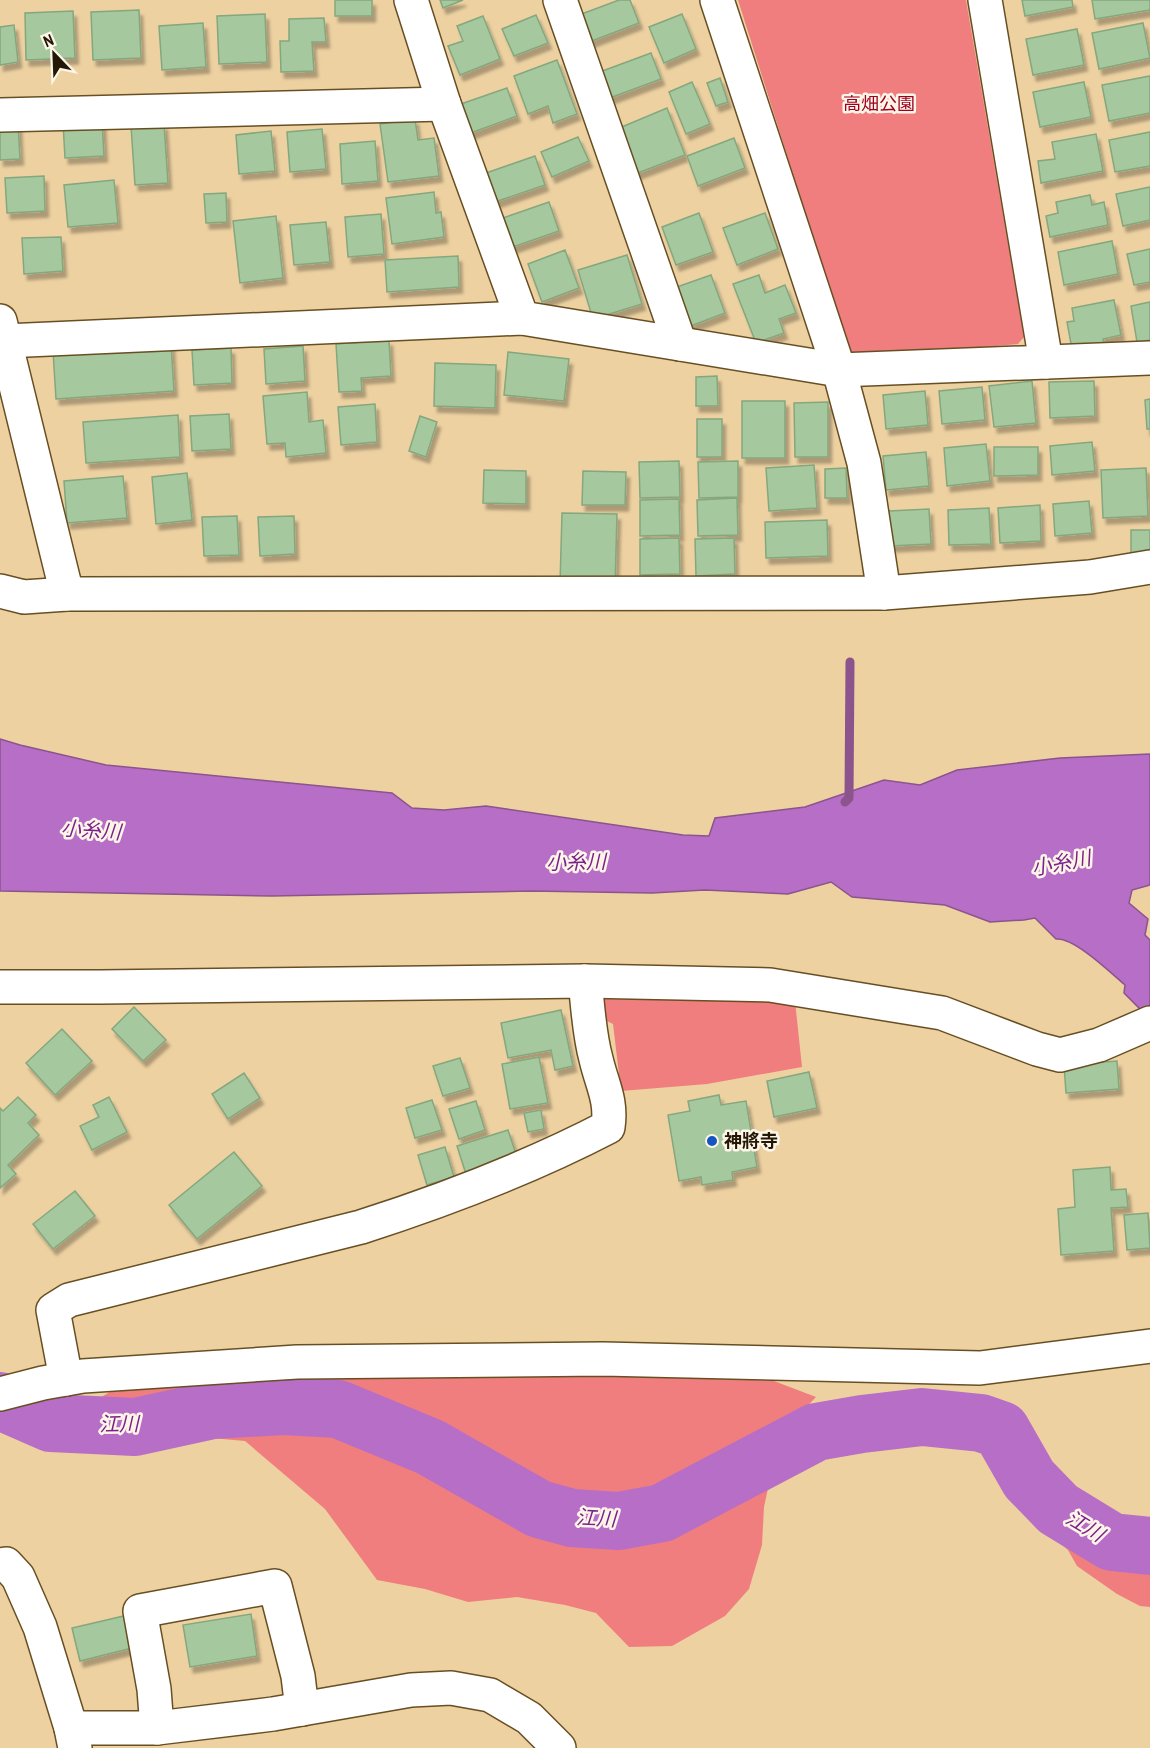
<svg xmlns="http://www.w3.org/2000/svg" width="1150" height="1748" viewBox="0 0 1150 1748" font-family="'Archivo Narrow','Noto Sans JP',sans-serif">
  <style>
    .green { fill: #f07e7f }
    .water { fill: #b76ec6; stroke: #8b548c; stroke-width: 1.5 }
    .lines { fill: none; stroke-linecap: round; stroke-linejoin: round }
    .stream { stroke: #8b548c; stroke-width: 9 }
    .river { stroke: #b76ec6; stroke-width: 58 }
    .building { fill: #a5c89e; stroke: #85a77e; stroke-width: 1.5; filter: url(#shadow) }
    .minor-casing { stroke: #684f23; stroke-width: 36 }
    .minor { stroke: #fff; stroke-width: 33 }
    .poi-dot { fill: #1555c0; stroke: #fdf5e7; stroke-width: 2 }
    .labels { text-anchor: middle; stroke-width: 5; stroke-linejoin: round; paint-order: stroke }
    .park-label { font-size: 18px; fill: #9e0024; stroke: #fdf5e7 }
    .poi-label { font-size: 18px; font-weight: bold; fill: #231806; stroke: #fdf5e7; text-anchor: start }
    .water-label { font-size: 20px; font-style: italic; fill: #7b218c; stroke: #fdf5e7 }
  </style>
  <defs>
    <filter id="shadow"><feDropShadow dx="3.5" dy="6" stdDeviation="1.5" flood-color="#0004"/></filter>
  </defs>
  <rect width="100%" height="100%" fill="#edd1a1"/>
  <g class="green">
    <polygon points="738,0 966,0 1024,337 1018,344 859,358 849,352"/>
    <polygon points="599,999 795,1001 802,1067 707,1084 621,1091 613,1024 593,1014"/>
    <polygon points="637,1374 774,1381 816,1397 796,1418 775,1456 764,1507 762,1545 749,1589 725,1616 672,1646 629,1647 596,1613 565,1605 517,1597 468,1602 425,1589 377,1580 325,1509 245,1441 176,1435 125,1447 93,1443 70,1416 118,1387 231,1376"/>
    <path d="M1022 1441C1046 1462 1056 1474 1068 1505L1101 1522 1134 1534 1150 1530V1607L1140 1606 1117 1594 1077 1566 1068 1550 1050 1534 1034 1513 1011 1474 1002 1447Z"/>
  </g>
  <path class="water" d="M0 739 20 745 106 765 392 793 412 808 444 810 486 806 683 835 709 836 715 818 805 807 884 780 920 785 957 770 1060 758 1150 754V885L1132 890 1129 903 1148 919 1145 935 1150 940V1010L1144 1013 1124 993 1125 985C1111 973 1074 937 1056 939L1035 918 1024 920 990 922 945 905 852 897 831 882 788 894 705 890 652 893 531 891 272 896 0 891Z"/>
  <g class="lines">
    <polyline class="stream" points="845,802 849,798 850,662"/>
    <polyline class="river" points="0,1401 51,1423 135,1427 213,1410 284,1406 338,1409 430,1447 539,1509 572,1518 619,1521 662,1513 816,1432 862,1424 922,1417 981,1423 1001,1430 1029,1479 1058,1509 1112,1542 1150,1546"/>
  </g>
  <g class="building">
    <rect x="335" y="0" width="37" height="16"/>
    <polygon points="440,0 463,0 443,8"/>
    <polygon points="619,0 630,0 639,23 589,42 579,15"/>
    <polygon points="1022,0 1072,0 1073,7 1025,16"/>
    <polygon points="1092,0 1150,0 1150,10 1095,19"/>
    <polygon points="139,10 141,58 93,60 91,12"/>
    <polygon points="73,11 75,58 26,60 25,13"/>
    <polygon points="265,14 267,62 219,64 217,16"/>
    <polygon points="682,14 696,49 664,63 649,27"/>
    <polygon points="536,15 548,43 514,56 502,29"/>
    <polygon points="483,16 500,59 460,75 448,46 463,41 457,26"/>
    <polygon points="324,18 326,42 312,42 314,71 281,72 280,41 289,41 289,19"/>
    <polygon points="203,23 206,67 162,70 159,26"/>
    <polygon points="1143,23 1150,58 1099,69 1092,33"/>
    <polygon points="14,25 18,62 0,65 0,27"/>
    <polygon points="1077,29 1084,65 1033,75 1026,39"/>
    <polygon points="651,53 661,79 607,99 597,73"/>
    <polygon points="557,60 577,114 553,123 548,106 528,114 514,76"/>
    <polygon points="1150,76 1150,113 1109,121 1102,85"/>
    <polygon points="720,78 728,102 716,106 707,83"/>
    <polygon points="692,82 710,124 686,134 669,92"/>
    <polygon points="1084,82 1091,117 1040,127 1033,92"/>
    <polygon points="507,88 517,116 468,134 458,105"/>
    <polygon points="667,108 685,155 635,174 617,129"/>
    <polygon points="415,119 418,140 434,138 439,176 388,182 380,124"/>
    <polygon points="102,120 104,156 65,158 63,123"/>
    <polygon points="18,124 20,159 0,160 0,125"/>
    <polygon points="164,124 168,183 135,185 131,126"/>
    <polygon points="322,129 326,169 290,172 287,132"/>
    <polygon points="271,131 275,171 239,174 236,135"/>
    <polygon points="1150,132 1150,166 1115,172 1109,140"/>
    <polygon points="1096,134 1103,171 1041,183 1038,161 1055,159 1052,142"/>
    <polygon points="578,137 589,161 552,177 541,152"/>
    <polygon points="734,138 745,168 698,186 687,156"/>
    <polygon points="375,141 378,181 342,184 340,144"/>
    <polygon points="535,156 545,185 495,202 486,173"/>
    <polygon points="44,176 45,211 7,213 5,178"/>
    <polygon points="114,180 118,223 68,227 64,185"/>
    <polygon points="1150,187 1150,220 1123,226 1116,194"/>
    <polygon points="434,192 436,213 441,212 444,237 392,244 386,198"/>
    <polygon points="226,193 227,222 206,223 204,194"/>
    <polygon points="1090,195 1092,205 1104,202 1108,225 1050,237 1046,216 1058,213 1056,202"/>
    <polygon points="549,202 559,231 510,248 500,219"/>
    <polygon points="699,213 713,252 676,265 662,227"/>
    <polygon points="765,213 778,249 737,265 723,228"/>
    <polygon points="381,214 384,254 348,257 345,217"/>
    <polygon points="276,216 283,278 240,283 233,221"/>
    <polygon points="326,222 330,262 294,265 290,225"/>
    <polygon points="61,237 63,271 24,274 22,238"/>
    <polygon points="1112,241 1118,274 1064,285 1058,252"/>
    <polygon points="1150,249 1150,282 1134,285 1127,254"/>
    <polygon points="565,250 579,288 542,302 528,264"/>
    <polygon points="627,255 642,304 593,319 578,270"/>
    <polygon points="458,256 459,287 387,292 385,260"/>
    <polygon points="711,275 725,313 688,327 674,288"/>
    <polygon points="759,275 765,293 785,285 796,313 779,319 784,333 756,343 733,284"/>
    <polygon points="1114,300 1121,335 1103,339 1104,343 1072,349 1067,322 1074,321 1072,308"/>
    <polygon points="1150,302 1150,340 1137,342 1131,306"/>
    <polygon points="389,340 391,376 361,378 362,391 339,392 336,344"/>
    <polygon points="171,344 174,391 56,399 53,351"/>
    <polygon points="303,346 305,381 266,384 264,349"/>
    <polygon points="231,348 232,383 194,385 192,350"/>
    <polygon points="508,352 569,359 564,401 504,395"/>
    <polygon points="435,363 496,365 495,408 434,406"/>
    <polygon points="717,376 718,406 696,406 696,377"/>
    <polygon points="1032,381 1036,423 994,427 989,386"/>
    <polygon points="1094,381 1095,416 1050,418 1049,382"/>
    <polygon points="982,387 985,420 942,424 939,391"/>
    <polygon points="925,391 928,425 886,429 883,395"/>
    <polygon points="307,392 309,422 323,420 326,453 286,457 285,443 267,444 263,396"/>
    <polygon points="1150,399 1150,429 1147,429 1145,400"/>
    <rect x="742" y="401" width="43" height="57"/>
    <polygon points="828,402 828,457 795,457 794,403"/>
    <polygon points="375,404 377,442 341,445 338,407"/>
    <polygon points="229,414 231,449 192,451 190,416"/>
    <polygon points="178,415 180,457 86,463 83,422"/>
    <polygon points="420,416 437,422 426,457 409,451"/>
    <rect x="697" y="419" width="25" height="38"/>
    <polygon points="1092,442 1095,471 1052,475 1050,446"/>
    <polygon points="986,444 990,481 947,486 944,448"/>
    <polygon points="994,447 1038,447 1038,475 994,476"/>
    <polygon points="926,452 929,486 886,490 883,456"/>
    <polygon points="679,461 680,497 640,498 639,462"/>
    <polygon points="738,461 738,497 699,498 698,462"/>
    <polygon points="814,465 817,508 769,511 766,468"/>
    <polygon points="846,468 847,498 825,498 825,469"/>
    <polygon points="1146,468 1148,516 1103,518 1101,470"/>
    <polygon points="484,470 526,471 526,504 483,503"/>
    <polygon points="583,471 626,472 625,505 582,505"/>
    <polygon points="187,473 192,520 156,524 152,477"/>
    <polygon points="123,476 127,518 67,523 64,481"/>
    <polygon points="737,498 738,535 698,536 697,500"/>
    <polygon points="679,499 680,535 640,536 640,500"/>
    <polygon points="1089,501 1092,533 1055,536 1053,504"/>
    <polygon points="1040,505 1041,541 1000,543 998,508"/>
    <polygon points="989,508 991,544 949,545 948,510"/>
    <polygon points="929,509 931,544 890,546 889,511"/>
    <polygon points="562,513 617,514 615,585 560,584"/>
    <polygon points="237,516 239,555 204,556 202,517"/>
    <polygon points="294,516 295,554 260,556 258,517"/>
    <polygon points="827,520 828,556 766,558 765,522"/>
    <rect x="1131" y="530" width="19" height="24"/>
    <polygon points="679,538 680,574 640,575 640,539"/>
    <polygon points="734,538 735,574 696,576 695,539"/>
    <polygon points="134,1007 166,1040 143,1061 112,1029"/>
    <polygon points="561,1010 573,1066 555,1070 551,1050 508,1058 501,1023"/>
    <polygon points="62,1029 92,1061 55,1095 26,1063"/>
    <polygon points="539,1057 548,1103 510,1109 502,1064"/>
    <polygon points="460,1058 470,1088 443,1096 433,1066"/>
    <polygon points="1117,1061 1119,1089 1066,1093 1064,1065"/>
    <polygon points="809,1072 817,1108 774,1117 767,1081"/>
    <polygon points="244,1073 260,1098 228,1119 212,1094"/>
    <polygon points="719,1095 721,1105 746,1101 757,1167 732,1172 733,1180 702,1185 701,1177 679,1181 668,1115 690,1111 688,1101"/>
    <polygon points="18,1097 36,1115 28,1123 39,1135 8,1165 16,1174 0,1188 0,1108 3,1111"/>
    <polygon points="109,1097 127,1132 92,1150 80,1126 99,1117 93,1105"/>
    <polygon points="432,1100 442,1130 415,1138 406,1108"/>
    <polygon points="476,1101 485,1130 459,1139 449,1109"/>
    <polygon points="541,1110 544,1129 528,1132 524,1113"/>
    <polygon points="508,1130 517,1157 466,1174 457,1146"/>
    <polygon points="445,1147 454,1177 427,1185 418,1155"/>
    <polygon points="234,1152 262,1186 197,1239 169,1205"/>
    <polygon points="1110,1167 1111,1190 1126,1189 1128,1207 1111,1208 1114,1251 1061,1255 1058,1209 1075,1207 1073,1170"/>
    <polygon points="75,1191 95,1216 53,1249 33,1224"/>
    <polygon points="1148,1213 1150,1248 1127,1250 1124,1215"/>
    <polygon points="251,1614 257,1656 190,1667 183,1625"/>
    <polygon points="128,1615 136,1647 80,1661 72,1628"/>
  </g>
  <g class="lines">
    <g class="minor-casing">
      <g id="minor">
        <polyline points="411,0 444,104 522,318"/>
        <polyline points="560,0 680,344"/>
        <polyline points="717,0 839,370 864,463 884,593"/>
        <polyline points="985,0 1046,362"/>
        <polyline points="0,115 444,104"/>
        <polyline points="0,321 67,594"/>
        <polyline points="5,341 522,318 839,370 1150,358"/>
        <polyline points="0,591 24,597 67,594 884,593 1090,577 1150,567"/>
        <polyline points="0,987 101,987 585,981 770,985 942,1013 1037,1049 1060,1055 1099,1045 1150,1023"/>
        <path d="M66 1379 53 1310 69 1300 361 1227C445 1200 529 1168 608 1127 612 1100 602 1085 596 1059 589 1034 588 1007 585 981"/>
        <polyline points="0,1394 43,1383 83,1376 297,1362 603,1359 980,1368 1150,1346"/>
        <polyline points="0,1565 6,1564 18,1577 40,1627 71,1728 75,1748"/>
        <polyline points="71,1728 157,1728 273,1714 411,1690 451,1688 490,1695 529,1718 559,1748"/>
        <polyline points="157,1728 154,1689 140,1611 275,1586 298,1676 302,1709"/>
      </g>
    </g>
    <use href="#minor" class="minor"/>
  </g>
  <circle class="poi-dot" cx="712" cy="1141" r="6"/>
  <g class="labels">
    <g class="park-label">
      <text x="879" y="110">高畑公園</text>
    </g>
    <g class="poi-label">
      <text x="724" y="1147">神將寺</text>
    </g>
    <g class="water-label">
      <text transform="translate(91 830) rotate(4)" y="7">小糸川</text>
      <text transform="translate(576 862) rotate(-1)" y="7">小糸川</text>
      <text transform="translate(1061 863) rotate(-11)" y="7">小糸川</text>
      <text transform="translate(119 1424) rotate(-1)" y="7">江川</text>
      <text transform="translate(596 1518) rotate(3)" y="7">江川</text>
      <text transform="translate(1085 1526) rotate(31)" y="7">江川</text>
    </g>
  </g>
  <g transform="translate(54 54) rotate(337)" stroke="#fdf5e7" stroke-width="4.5" paint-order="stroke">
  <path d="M0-4.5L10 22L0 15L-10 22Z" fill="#231806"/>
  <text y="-9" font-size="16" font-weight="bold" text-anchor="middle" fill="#231806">N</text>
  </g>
</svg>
